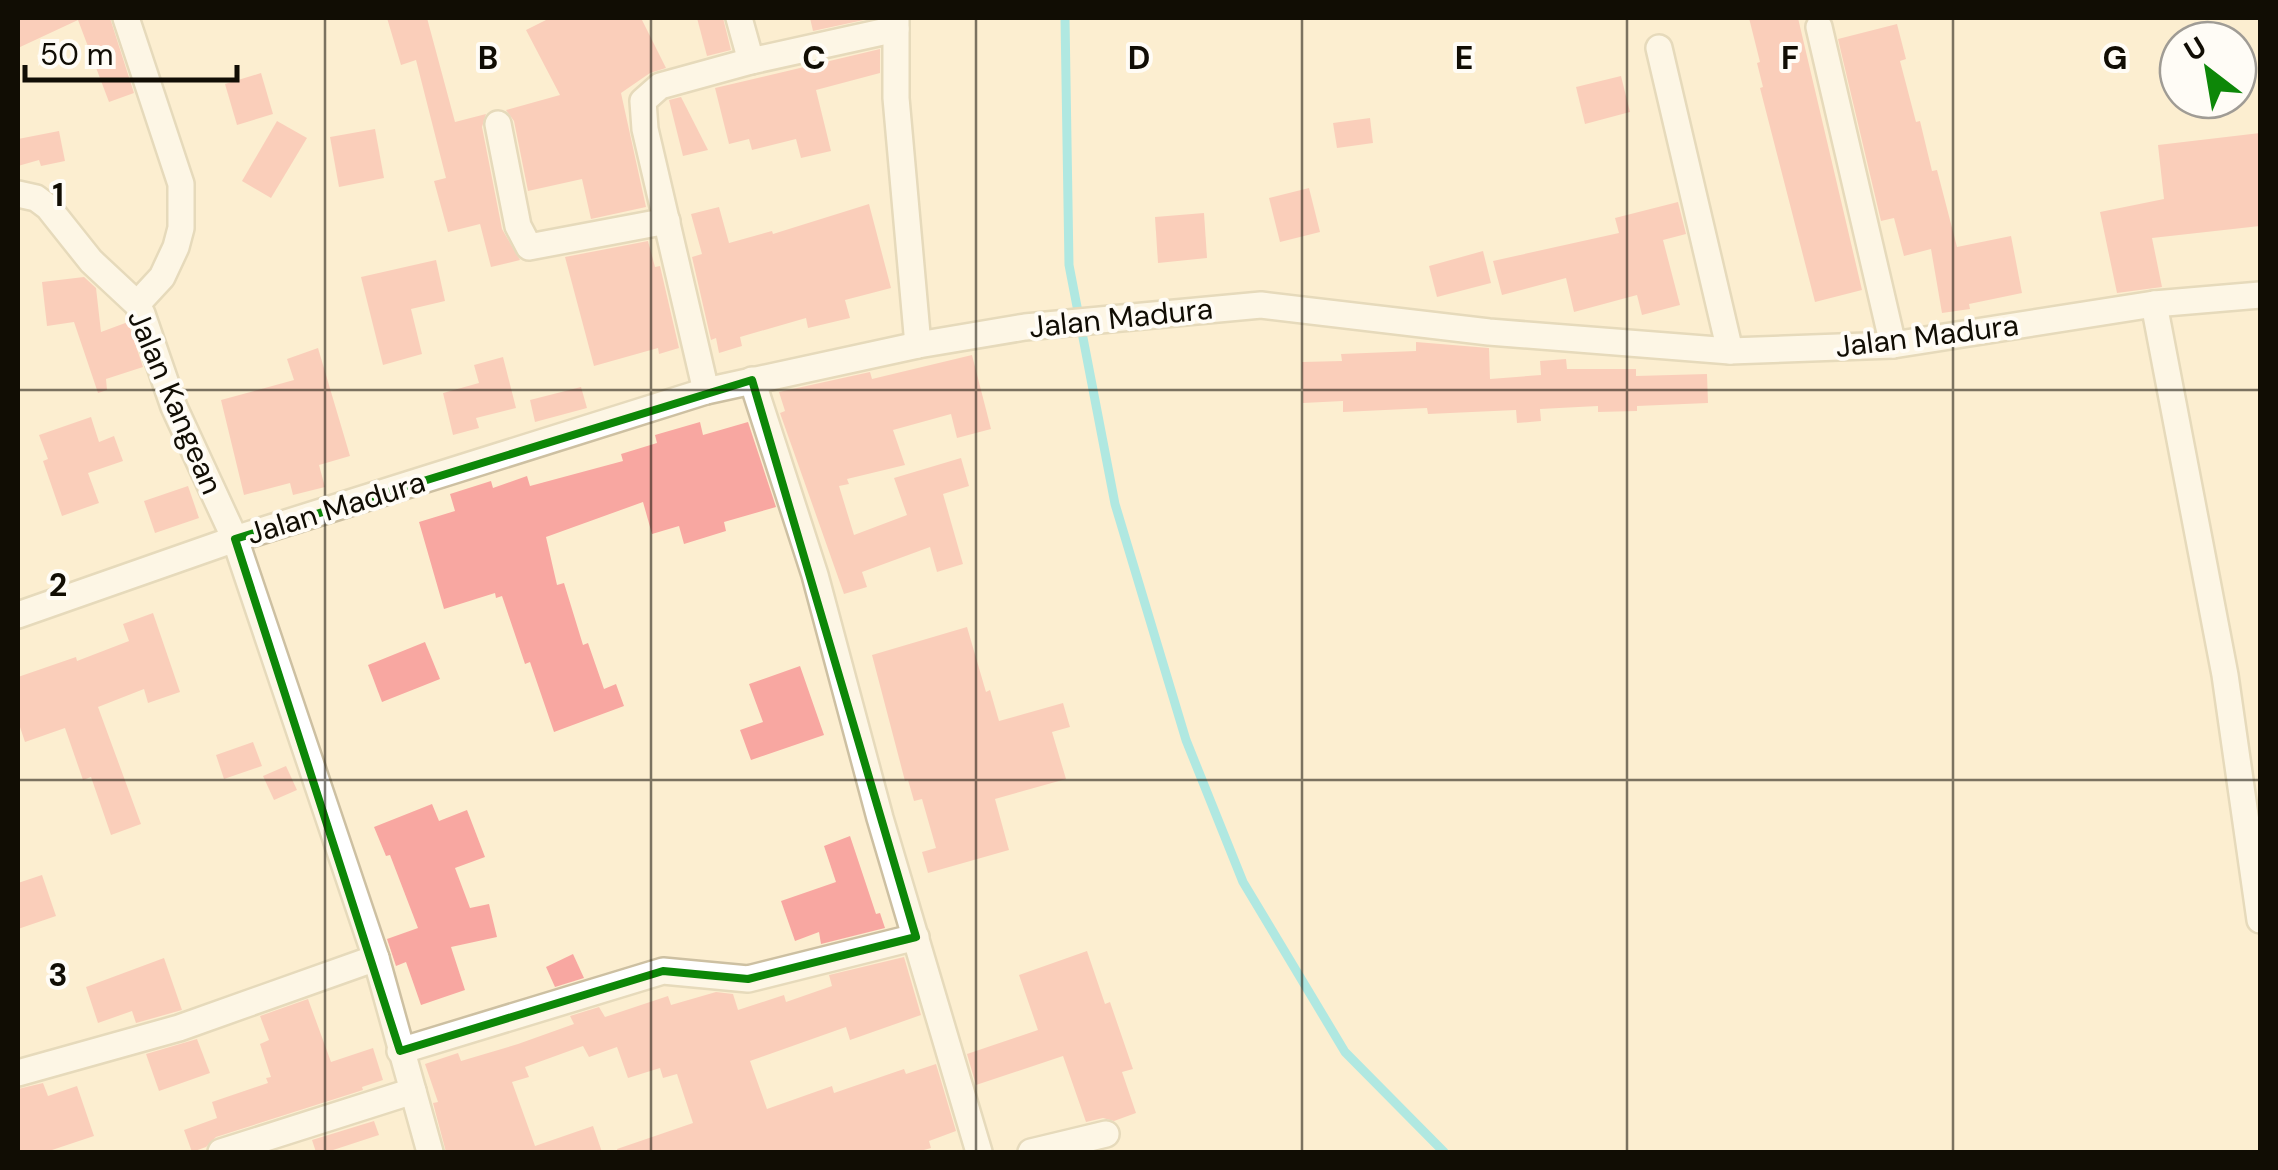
<svg xmlns="http://www.w3.org/2000/svg" width="2278" height="1170" viewBox="0 0 2278 1170" font-family="'DM Sans',sans-serif">
  <style>
    .lines { fill: none; stroke-linecap: round; stroke-linejoin: round }
    .stream { stroke: #56e0f6; stroke-width: 9 }
    .building { fill: #f8a7a1 }
    .street-casing { stroke: #cdc0a2; stroke-width: 30 }
    .street { stroke: #fff; stroke-width: 25 }
    .marked { fill: none; stroke: #0d8708; stroke-width: 8; stroke-linejoin: round }
    .grid { fill: none; stroke: #110d04; stroke-width: 2.5; stroke-opacity: 0.55 }
    .labels { text-anchor: middle; stroke-width: 8; stroke-linejoin: round; paint-order: stroke }
    .street-label { font-size: 30px; fill: #110d04; stroke: #fffcf6 }
    .grid-label { font-size: 32px; text-anchor: middle; font-weight: bold; fill: #110d04; stroke: #fffcf6; stroke-width: 8; stroke-linejoin: round; paint-order: stroke }
  </style>
  <rect width="100%" height="100%" fill="#fceed0"/>
  <g class="lines">
    <polyline class="stream" points="1065,18 1069,265 1115,504 1186,740 1243,882 1345,1052 1444,1152"/>
  </g>
  <g class="building">
    <polygon points="18,18 110,18 134,93 109,102 78,20 18,48"/>
    <polygon points="387,18 427,18 455,122 486,114 482,127 502,229 520,260 491,267 480,224 448,232 434,181 446,178 416,60 401,65"/>
    <polygon points="550,18 641,18 666,68 650,73 621,93 646,207 591,219 582,179 528,191 514,121 506,110 560,95 526,30"/>
    <polygon points="697,18 723,18 731,50 707,56"/>
    <polygon points="810,18 873,18 813,31"/>
    <polygon points="1749,18 1798,18 1862,290 1815,302 1760,88 1763,87 1757,63 1760,62"/>
    <polygon points="1897,24 1906,59 1900,61 1916,122 1920,121 1932,171 1937,170 1957,247 2011,236 2022,293 1969,304 1970,309 1942,313 1931,249 1904,256 1894,218 1881,221 1838,39"/>
    <polygon points="880,49 880,73 816,90 831,151 801,158 796,139 752,150 749,139 729,144 715,88"/>
    <polygon points="261,73 273,114 237,125 225,84"/>
    <polygon points="1621,76 1630,112 1585,124 1576,87"/>
    <polygon points="681,97 708,150 683,156 669,100"/>
    <polygon points="1370,118 1373,143 1337,148 1333,123"/>
    <polygon points="277,121 307,138 271,198 242,181"/>
    <polygon points="375,129 384,178 339,187 330,137"/>
    <polygon points="59,131 65,161 41,166 39,160 18,166 18,139"/>
    <polygon points="2260,133 2260,226 2152,238 2162,287 2117,293 2100,212 2164,199 2158,145"/>
    <polygon points="1309,188 1320,232 1280,242 1269,198"/>
    <polygon points="1678,202 1686,234 1663,240 1680,305 1642,315 1637,295 1574,312 1566,278 1502,295 1493,261 1619,233 1615,218"/>
    <polygon points="869,204 891,288 845,300 850,318 808,328 806,318 740,337 742,346 719,353 716,338 711,340 692,257 702,254 691,214 719,207 729,243 772,231 773,234"/>
    <polygon points="1204,213 1207,258 1158,263 1155,217"/>
    <polygon points="648,241 655,267 660,266 679,348 659,354 658,348 594,366 565,257"/>
    <polygon points="1483,251 1491,283 1437,297 1429,266"/>
    <polygon points="436,260 445,301 411,309 422,354 383,365 361,277"/>
    <polygon points="84,277 96,288 101,332 128,322 143,367 106,379 107,390 98,393 74,322 47,326 42,282"/>
    <polygon points="1416,342 1489,348 1490,379 1541,375 1540,361 1566,359 1567,369 1636,369 1636,376 1707,374 1708,403 1637,406 1637,411 1598,412 1598,406 1540,409 1541,421 1517,423 1516,410 1428,414 1427,408 1343,412 1343,401 1303,403 1302,362 1342,361 1341,354 1416,351"/>
    <polygon points="318,348 350,456 319,465 325,487 293,495 290,483 244,495 221,400 294,380 287,359"/>
    <polygon points="972,355 991,429 957,438 951,414 893,430 905,465 847,479 849,484 839,486 854,535 907,515 894,478 961,458 969,486 943,494 963,564 937,572 930,547 862,572 867,587 844,594 780,413 785,411 779,392 870,372 872,379"/>
    <polygon points="503,357 516,408 476,418 479,428 453,435 443,393 479,383 474,365"/>
    <polygon points="581,387 587,408 535,422 530,400"/>
    <polygon points="91,417 99,442 114,436 123,461 88,473 99,503 62,516 43,461 48,459 39,435"/>
    <polygon points="700,422 703,435 748,422 776,507 724,522 726,531 684,544 679,526 652,534 643,502 546,537 557,585 564,583 583,645 588,643 604,689 616,684 624,706 554,732 530,662 525,664 502,596 496,598 495,593 444,609 419,522 455,511 450,494 491,481 493,488 527,476 530,486 623,461 621,454 657,443 655,435"/>
    <polygon points="188,486 199,518 155,533 144,501"/>
    <polygon points="153,613 180,692 148,703 144,689 98,707 141,824 111,835 91,777 83,780 65,728 25,742 18,721 18,677 76,657 77,661 129,641 123,624"/>
    <polygon points="967,627 986,692 990,690 999,721 1063,703 1070,727 1052,732 1066,779 995,799 1009,850 928,873 922,852 936,848 922,799 914,801 908,780 905,781 872,655"/>
    <polygon points="425,642 440,679 382,702 368,665"/>
    <polygon points="800,666 824,735 751,760 740,730 763,722 749,684"/>
    <polygon points="253,742 262,766 224,779 216,755"/>
    <polygon points="286,766 297,790 274,800 263,776"/>
    <polygon points="432,804 439,821 467,810 485,857 455,868 470,908 489,904 497,937 451,947 465,990 421,1005 406,962 396,966 387,939 418,928 390,855 386,856 374,827"/>
    <polygon points="850,836 876,914 880,913 885,928 821,944 819,932 795,941 781,901 836,882 824,846"/>
    <polygon points="42,875 56,916 18,929 18,883"/>
    <polygon points="1087,951 1105,1004 1110,1002 1133,1069 1122,1072 1136,1113 1114,1121 1103,1118 1086,1122 1063,1056 976,1085 967,1054 1038,1030 1019,975"/>
    <polygon points="573,954 584,978 555,987 546,967"/>
    <polygon points="904,957 921,1015 850,1040 846,1027 750,1061 767,1109 832,1086 834,1093 904,1069 906,1074 936,1064 956,1131 929,1141 931,1148 917,1152 618,1152 617,1149 693,1123 677,1074 663,1078 660,1068 628,1078 617,1047 589,1057 583,1046 525,1067 529,1077 512,1082 535,1146 593,1126 602,1152 446,1152 433,1103 438,1102 425,1064 458,1053 461,1061 518,1044 574,1024 570,1016 599,1007 605,1017 668,996 671,1005 716,992 733,994 738,1010 784,995 786,1002 832,986 829,975"/>
    <polygon points="164,958 182,1010 136,1023 132,1011 98,1023 86,987"/>
    <polygon points="308,999 331,1062 373,1048 383,1080 362,1087 363,1090 216,1137 206,1147 192,1152 184,1130 217,1118 212,1102 268,1083 266,1078 271,1077 260,1044 269,1040 260,1016"/>
    <polygon points="197,1039 210,1073 159,1091 146,1054"/>
    <polygon points="43,1083 48,1096 77,1086 94,1136 46,1152 18,1152 18,1089"/>
    <polygon points="374,1121 379,1135 327,1152 316,1152 312,1140"/>
  </g>
  <g class="lines">
    <g class="street-casing">
      <g id="street">
        <polyline points="126,18 181,184 181,228 176,247 162,277 137,304"/>
        <polyline points="739,18 751,61"/>
        <polyline points="896,18 896,98 918,345"/>
        <polyline points="1819,27 1893,345"/>
        <polyline points="1659,48 1730,351"/>
        <polyline points="498,124 518,226 529,247 667,221"/>
        <polyline points="18,194 36,198 48,207 91,261 137,304 142,314 174,407 235,539 376,958 430,1152"/>
        <polyline points="2154,304 2225,675 2260,920"/>
        <polyline points="752,380 815,575 880,818 979,1152"/>
        <polyline points="706,391 645,129 643,101 660,86 751,61 896,29"/>
        <polyline points="18,615 235,539 706,391 918,345 1025,327 1261,305 1489,332 1730,351 1893,345 2154,304 2260,295"/>
        <polyline points="400,1051 663,971 748,979 916,937"/>
        <polyline points="18,1073 179,1028 376,958"/>
        <polyline points="221,1152 413,1091"/>
        <polyline points="1031,1152 1106,1134"/>
      </g>
    </g>
    <use href="#street" class="street"/>
  </g>
  <path d="M0 0H2278V1170H0ZM752 380 916 937 748 979 663 971 400 1051 235 539Z" fill="#fceed0" fill-opacity=".55" fill-rule="evenodd"/>
  <path class="marked" d="M752 380 916 937 748 979 663 971 400 1051 235 539Z"/>
  <path class="grid" d="M325 18V1152M651 18V1152M976 18V1152M1302 18V1152M1627 18V1152M1953 18V1152M18 390H2260M18 780H2260"/>
  <g class="labels">
    <g class="street-label">
      <text transform="translate(1121 318) rotate(-6)" y="10">Jalan Madura</text>
      <text transform="translate(1927 336) rotate(-7)" y="10">Jalan Madura</text>
      <text transform="translate(175 402) rotate(67)" y="10">Jalan Kangean</text>
      <text transform="translate(336 508) rotate(-17)" y="10">Jalan Madura</text>
    </g>
  </g>
  <g class="grid-label">
    <text x="488" y="69">B</text>
    <text x="814" y="69">C</text>
    <text x="1139" y="69">D</text>
    <text x="1464" y="69">E</text>
    <text x="1790" y="69">F</text>
    <text x="2115" y="69">G</text>
    <text x="58" y="206">1</text>
    <text x="58" y="596">2</text>
    <text x="58" y="986">3</text>
  </g>
  <rect width="2278" height="1170" fill="none" stroke="#110d04" stroke-width="40"/>
  <g transform="translate(2208 70) rotate(329)"><circle r="48" fill="#fffcf6" stroke="#a09c95" stroke-width="2.5"/>
  <path d="M0-8L18 38L0 25L-18 38Z" fill="#0d8708"/>
  <text y="-15" font-size="28" font-weight="bold" text-anchor="middle" fill="#110d04">U</text>
  </g>
  <path d="M25 65v15h212v-15" fill="none" stroke="#110d04" stroke-width="5"/>
  <text x="40" y="65" font-size="30" fill="#110d04" stroke="#fffcf6" stroke-width="8" paint-order="stroke">50 m</text>
</svg>
